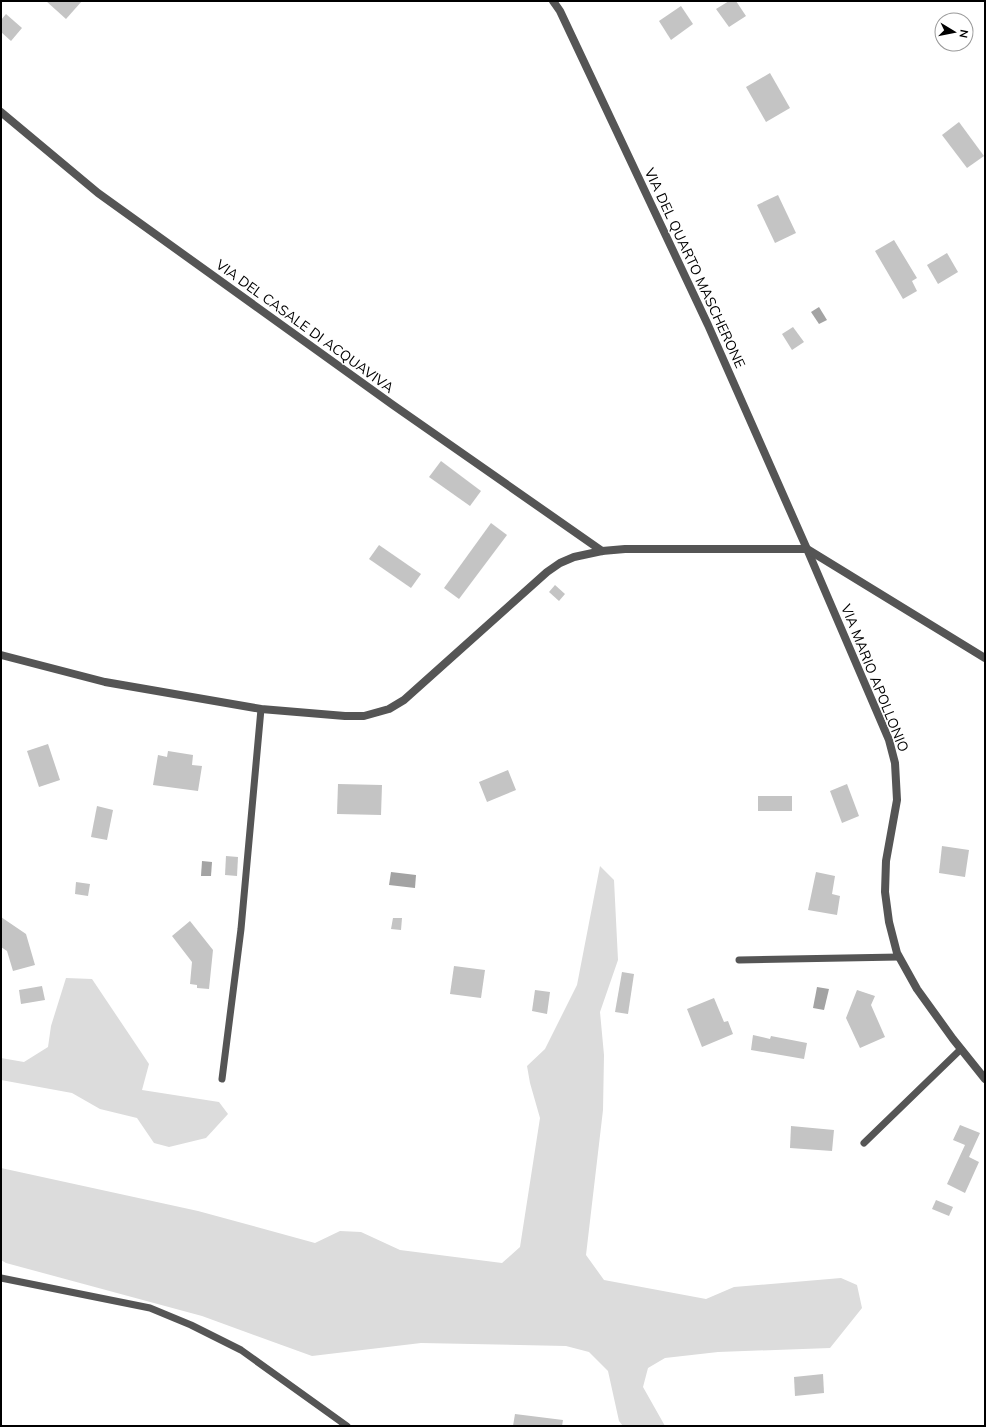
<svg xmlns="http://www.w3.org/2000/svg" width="986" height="1427" viewBox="0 0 986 1427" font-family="Mulish,sans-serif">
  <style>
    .green { fill: #dcdcdc }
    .water { fill: #a3a3a3 }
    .building { fill: #c4c4c4 }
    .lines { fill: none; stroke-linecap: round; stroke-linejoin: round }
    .lane { stroke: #555; stroke-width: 7 }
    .street { stroke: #555; stroke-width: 8 }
    .labels { text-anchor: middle; stroke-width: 3; stroke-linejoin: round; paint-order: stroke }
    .street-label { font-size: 14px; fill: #000; stroke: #fff }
  </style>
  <rect width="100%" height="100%" fill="#fff"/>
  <g class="green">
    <polygon points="600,866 614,880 618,960 600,1012 604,1055 603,1110 586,1255 604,1280 706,1299 734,1287 841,1278 857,1285 862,1308 830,1348 718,1352 665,1358 648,1368 643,1387 665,1426 623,1426 619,1421 608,1371 589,1352 566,1346 421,1343 312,1356 202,1316 6,1263 1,1260 1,1168 198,1211 315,1243 340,1231 361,1232 400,1250 502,1263 520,1247 540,1118 530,1083 527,1066 545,1049 577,985"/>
    <polygon points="66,978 92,979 149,1064 142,1090 219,1102 228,1114 206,1138 169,1147 154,1143 137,1118 100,1109 72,1093 1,1080 1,1058 24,1062 48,1047 51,1026"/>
  </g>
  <g class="water">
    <polygon points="819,307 827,320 819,324 811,312"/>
    <polygon points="202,861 212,862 211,876 201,876"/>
    <polygon points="391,872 416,875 415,888 389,885"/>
    <polygon points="817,987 829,989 824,1010 813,1008"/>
  </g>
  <g class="building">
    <polygon points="46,1 82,1 66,19"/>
    <polygon points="729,1 736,1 746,16 729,27 716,9"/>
    <polygon points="681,6 693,24 671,40 659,21"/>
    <polygon points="6,14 22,28 11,41 1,32 1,20"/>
    <polygon points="770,73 790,108 766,122 746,87"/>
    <polygon points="959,122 984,156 967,168 942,135"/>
    <polygon points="778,195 796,233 775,243 757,205"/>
    <polygon points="894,240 917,278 912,281 917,291 903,299 875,251"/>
    <polygon points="947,253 958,272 938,284 927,265"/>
    <polygon points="793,327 804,342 792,350 782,334"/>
    <polygon points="441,461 481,491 470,506 429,477"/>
    <polygon points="491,523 507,535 459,599 444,588"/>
    <polygon points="379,545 421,574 411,588 369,559"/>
    <polygon points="555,585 565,594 559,601 549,592"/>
    <polygon points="48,744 60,780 39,787 27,751"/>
    <polygon points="168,751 193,755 192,765 202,766 198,791 153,785 158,755 167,757"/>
    <polygon points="508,770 516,790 487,802 479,782"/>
    <polygon points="338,784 382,785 381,815 337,814"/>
    <polygon points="847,784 859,816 842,823 830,791"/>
    <rect x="758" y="796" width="34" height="15"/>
    <polygon points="97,806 113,810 107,840 91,837"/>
    <polygon points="942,846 969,850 965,877 939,873"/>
    <polygon points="226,856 238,857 237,876 225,875"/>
    <polygon points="816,872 835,876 832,894 840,896 837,915 808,910"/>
    <polygon points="76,882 90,884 88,896 75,894"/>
    <polygon points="1,917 26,934 35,965 13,971 7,951 1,947"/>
    <polygon points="393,918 402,918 401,930 391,929"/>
    <polygon points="190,921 213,950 209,989 197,988 197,985 190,984 192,962 172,936"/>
    <polygon points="454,966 485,970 481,998 450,994"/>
    <polygon points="622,972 634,974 628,1014 615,1012"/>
    <polygon points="42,986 45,1000 21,1004 19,990"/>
    <polygon points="535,990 550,992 547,1014 532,1011"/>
    <polygon points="857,990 875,996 871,1005 885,1037 860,1048 846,1018"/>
    <polygon points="714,998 724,1022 728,1021 733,1034 702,1047 687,1009"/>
    <polygon points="753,1035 770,1039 771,1036 807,1043 804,1059 751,1050"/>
    <polygon points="960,1125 980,1133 969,1157 979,1162 965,1193 947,1184 965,1145 953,1140"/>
    <polygon points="791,1126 834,1130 832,1151 790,1148"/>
    <polygon points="936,1200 953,1207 949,1216 932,1209"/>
    <polygon points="823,1374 824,1393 795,1396 794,1377"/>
    <polygon points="515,1414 563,1420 562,1426 513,1426"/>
  </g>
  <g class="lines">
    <g class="lane">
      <polyline points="739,960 899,957"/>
      <polyline points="222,1079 241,929 261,709"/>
      <polyline points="864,1143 961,1049"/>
      <polyline points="1,1278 150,1308 191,1325 241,1350 347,1426"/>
    </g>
    <g class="street">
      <polyline points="553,1 560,11 708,325 807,549 889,740 895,763 897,800 886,861 885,892 889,922 897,953 917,989 953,1039 985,1079"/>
      <polyline points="1,112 98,193 393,405 602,551"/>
      <polyline points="1,655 105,682 261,709 345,716 364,716 389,709 404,700 547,572 560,563 574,557 602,551 625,549 807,549 985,658"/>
    </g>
  </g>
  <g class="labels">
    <g class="street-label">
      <text transform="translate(695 268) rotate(65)" y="5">VIA DEL QUARTO MASCHERONE</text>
      <text transform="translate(305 326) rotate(36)" y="5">VIA DEL CASALE DI ACQUAVIVA</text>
      <text transform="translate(875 678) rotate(68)" y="5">VIA MARIO APOLLONIO</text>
    </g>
  </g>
  <rect width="986" height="1427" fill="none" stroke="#000000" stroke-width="4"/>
  <g transform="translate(954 32) rotate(100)"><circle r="19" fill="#ffffff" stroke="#999999"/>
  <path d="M0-3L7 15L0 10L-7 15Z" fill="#000000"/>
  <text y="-6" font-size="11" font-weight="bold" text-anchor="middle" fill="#000000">N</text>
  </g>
</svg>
